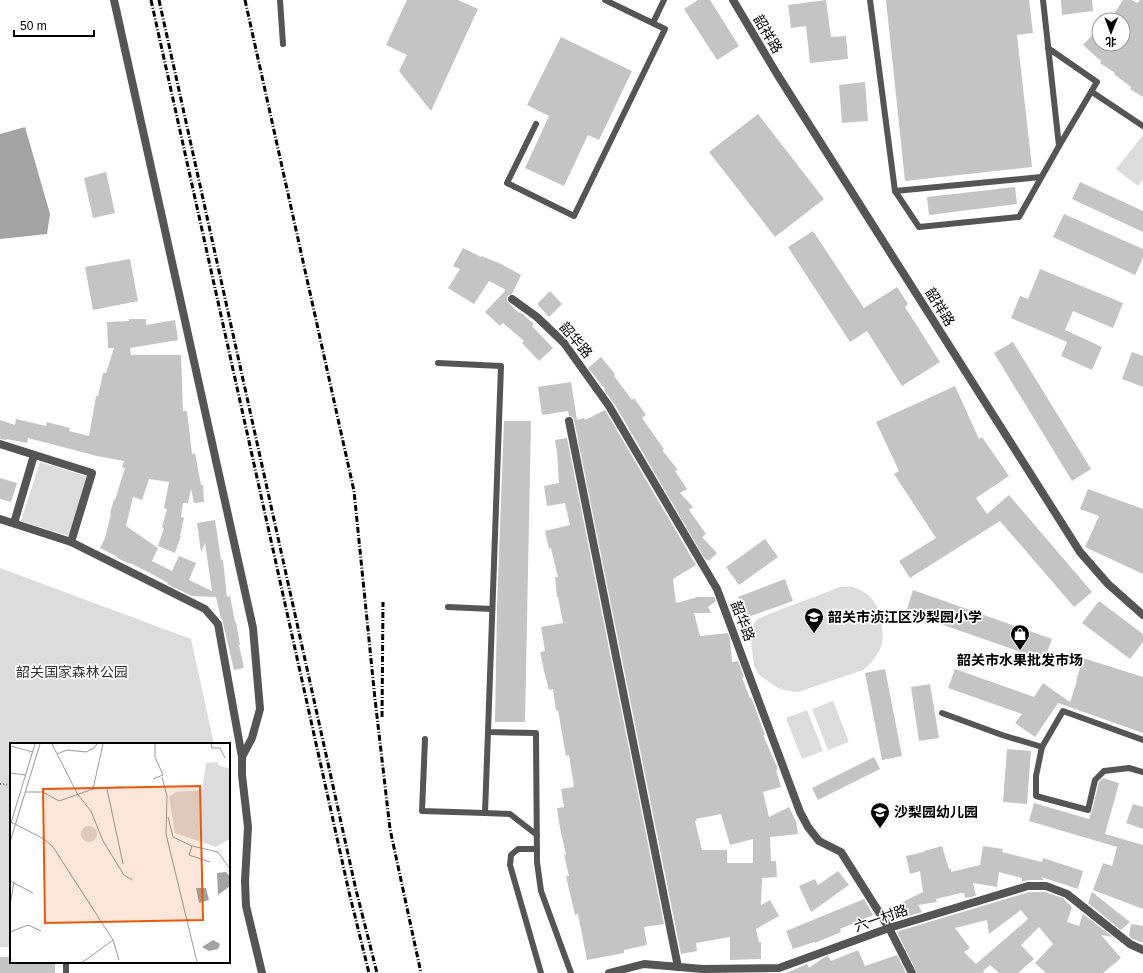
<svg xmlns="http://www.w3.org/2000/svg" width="1143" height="973" viewBox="0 0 1143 973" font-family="Helvetica,'Noto Sans SC',sans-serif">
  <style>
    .green { fill: #dcdcdc }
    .water { fill: #a3a3a3 }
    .building { fill: #c4c4c4; fill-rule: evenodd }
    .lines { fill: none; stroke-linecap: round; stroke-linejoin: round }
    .path { stroke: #777; stroke-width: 2; stroke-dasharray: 1 2; stroke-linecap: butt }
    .service { stroke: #555; stroke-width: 6 }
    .minor { stroke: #555; stroke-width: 8 }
    .tertiary { stroke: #555; stroke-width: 8 }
    .rail { stroke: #000; stroke-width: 3; stroke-dasharray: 6 2 1 2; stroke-linecap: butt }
    .labels { text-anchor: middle; stroke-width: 3.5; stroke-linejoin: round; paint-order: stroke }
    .street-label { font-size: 14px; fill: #000; stroke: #fff }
    .poi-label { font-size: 14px; font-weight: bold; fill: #000; stroke: #fff; text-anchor: start }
    .park-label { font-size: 14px; fill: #333; stroke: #fff }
    .inset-road { fill: none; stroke: #999; stroke-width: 1 }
    .view { fill: #e8590c; fill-opacity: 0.15; stroke: #e8590c; stroke-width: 2 }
    .inset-edge { fill: none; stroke: #000; stroke-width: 2 }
  </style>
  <rect width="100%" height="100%" fill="#fff"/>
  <g class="green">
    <polygon points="1143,135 1143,180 1138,186 1116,169"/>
    <polygon points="40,462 88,477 69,536 21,521"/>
    <polygon points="0,568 191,639 214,744 11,744 11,947 0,947"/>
    <path d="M840 587C844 587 849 586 853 587 872 593 881 608 882 627 883 634 883 642 880 649 876 657 870 665 863 670L798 692 788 691 778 688 759 675 754 666 750 632 756 620 769 614Z"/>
    <polygon points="833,701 849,742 828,750 812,709"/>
    <polygon points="807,710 823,751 802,759 786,718"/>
  </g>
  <polygon class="water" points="25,127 50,214 47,234 0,239 0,134"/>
  <g class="building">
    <polygon points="407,0 458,0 478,9 431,111 399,71 407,55 386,45"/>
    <polygon points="698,0 710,0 739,46 717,60 684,9"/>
    <polygon points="826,0 831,37 846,36 848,59 810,63 806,26 791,28 788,5"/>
    <polygon points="886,0 1029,0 1033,33 1017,35 1032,167 905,181"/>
    <polygon points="1061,0 1092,0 1093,11 1062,15"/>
    <polygon points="1123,0 1132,0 1137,3 1140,0 1143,0 1143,97 1130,89 1131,87 1114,74 1115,73 1100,63 1101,61 1083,45 1099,28 1099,44 1105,44 1113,51 1118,44 1123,44 1123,20 1110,20"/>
    <polygon points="561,37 632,71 599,140 588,135 564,186 525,168 549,116 527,105"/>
    <polygon points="865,82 868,121 842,123 839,85"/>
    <polygon points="758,114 824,199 775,237 709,152"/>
    <polygon points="106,172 115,213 93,218 84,178"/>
    <polygon points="1080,182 1143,211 1143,232 1072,199"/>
    <polygon points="1015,187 1017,204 929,215 927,197"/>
    <polygon points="1064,214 1143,249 1143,258 1135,275 1053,237"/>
    <polygon points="813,231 864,308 897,287 908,304 905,307 940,362 902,386 867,331 850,342 788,247"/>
    <polygon points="463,248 481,257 482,256 501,264 521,275 512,294 507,296 507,301 519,313 520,312 534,324 532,326 553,348 539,361 522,343 524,341 503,323 500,326 485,312 506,290 489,281 474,304 448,288 460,269 453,266"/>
    <polygon points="130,259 138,301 93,310 85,267"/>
    <polygon points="1040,269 1123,303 1113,328 1073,311 1065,330 1102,347 1092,370 1061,356 1067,342 1011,318 1020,296 1028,299"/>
    <polygon points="550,291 562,304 549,317 537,304"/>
    <polygon points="129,319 146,319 146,325 175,320 178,340 130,348 131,355 181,355 183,411 187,411 192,454 195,453 201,485 203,485 204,502 194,503 191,489 188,503 183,503 181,517 184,518 180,536 181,536 175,553 158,546 164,528 162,527 167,509 164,508 169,482 149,479 142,500 133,497 126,526 158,548 152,561 172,571 179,556 196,563 189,580 212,591 205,543 201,552 197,523 215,520 221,560 223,560 227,597 230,596 235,622 236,622 240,645 239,645 244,668 234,670 222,619 221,619 216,597 192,596 167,584 168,583 152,574 130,563 130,564 117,558 118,557 100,548 105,538 111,514 110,513 114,499 115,500 125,468 122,467 124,461 97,456 28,438 27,443 7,439 6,440 0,439 0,420 15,425 16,419 46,426 47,422 70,428 69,431 89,436 96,396 98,396 103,373 106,373 114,348 108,348 107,322 129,321"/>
    <polygon points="1013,342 1091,469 1072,481 994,353"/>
    <polygon points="1132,352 1143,356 1143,387 1122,379"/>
    <polygon points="601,357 615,374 614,376 632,400 634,398 646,415 642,418 664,449 662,450 678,470 675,471 687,489 680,493 693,507 689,510 706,534 702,537 717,553 709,561 705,559 615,405 604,390 605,389 588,368"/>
    <path d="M571 382 577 420 584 418 585 420 605 410 696 565 673 579 676 603 698 597H714L716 601 708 607 711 613H694L700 636 728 633 730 639 732 662 738 661 744 677 742 678 750 698 751 697 765 735H763L778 769 776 770 781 787 763 792 769 817 789 807 796 821 798 834 770 837 771 861H776L777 877 762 878 761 905 770 900 779 916 756 929 759 942H761V959L730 960V937L696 943 697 951 681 954 574 420 573 417 569 416 568 411 542 415 538 387ZM721 814 730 845 753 839V863H727V850H702L695 821H697L696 819Z"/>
    <polygon points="955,386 979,439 982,437 1009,476 976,498 987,514 1009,495 1092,592 1074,607 1000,521 910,578 899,561 936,538 894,474 899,471 876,422"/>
    <polygon points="504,421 531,421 525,722 495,722 497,607"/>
    <polygon points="567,438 664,924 644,927 647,945 624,950 624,953 587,960 578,914 575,915 566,876 569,876 564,855 566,855 559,823 557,808 564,807 561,789 574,787 569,755 566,756 558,710 556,711 553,689 549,690 544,671 540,652 545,651 541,627 563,623 558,597 557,597 555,577 558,577 551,548 549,549 545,531 570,525 565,503 547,506 544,486 559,483 557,452 555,440"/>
    <polygon points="0,478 17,483 11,502 0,499"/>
    <polygon points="1088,489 1143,509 1143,574 1085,547 1099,516 1080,509"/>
    <polygon points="765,539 778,557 739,585 726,567"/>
    <polygon points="785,579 793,601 745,618 738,597"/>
    <polygon points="913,590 1052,639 1044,660 906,612"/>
    <polygon points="1099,601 1143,634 1143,642 1130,659 1082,623"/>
    <polygon points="1083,658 1143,677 1143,733 1058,703 1035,737 1015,723 1022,714 948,688 955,669 1034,697 1043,683 1070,702 1077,681 1076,681"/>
    <polygon points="885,669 902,756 882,760 865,673"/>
    <polygon points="930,684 939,738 919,741 911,687"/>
    <polygon points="1007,749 1031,751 1027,804 1003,802"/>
    <polygon points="874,757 880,769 818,800 812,788"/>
    <polygon points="1103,778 1119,783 1105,834 1143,845 1143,909 1093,890 1103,863 1112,866 1117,847 1029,821 1034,803 1089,819 1092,811 1099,782"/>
    <polygon points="1133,804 1143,807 1143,829 1126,823"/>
    <polygon points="942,846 949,869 951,869 951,872 980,865 983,846 1003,849 1002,852 1042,862 1043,858 1083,871 1078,889 1041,877 1044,880 1028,880 1022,882 1022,878 999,872 997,887 973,883 976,896 965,898 964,893 961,893 936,899 937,902 918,905 922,912 894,921 889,909 923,892 920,871 910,874 906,856 924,852 924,851"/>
    <polygon points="838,871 849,885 811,912 799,886 815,879 818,885"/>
    <path d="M1029 892H1045L1063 898 1072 907 1067 922 1079 926 1083 914 1113 937 1101 935 1121 958 1103 973H1046L1035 963 1053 944 1039 927 1021 945 1034 959 1018 973H999L990 965 983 971 985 973H917L897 932 900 931H899ZM1021 910 1028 919 976 964 964 952 970 948 955 928 987 920 989 934Z"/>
    <polygon points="1092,892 1130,922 1121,930 1088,903"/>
    <polygon points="864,899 873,915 840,929 841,932 815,943 814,942 793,949 786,931"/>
    <polygon points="1131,924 1143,926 1143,943 1133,939 1129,936"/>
    <polygon points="858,950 865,966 897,955 906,973 786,973 807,964 809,968 823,958 828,956 831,961"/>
    <polygon points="0,957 11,957 11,962 55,962 55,973 0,973"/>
  </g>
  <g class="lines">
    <polyline class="path" points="0,784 11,785"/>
    <g class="service">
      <polyline points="280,0 283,44"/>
      <polyline points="870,0 895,191 1041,177"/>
      <polyline points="653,23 664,0"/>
      <polyline points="1048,48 1097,82 1059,146"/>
      <polyline points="1092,92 1143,126"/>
      <polyline points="536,124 507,183 574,216 665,29 605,0"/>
      <polyline points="895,191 919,227 1019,217 1059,146 1043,0"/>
      <polyline points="438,363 501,366 488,732 536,733 537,862 541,891 571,973"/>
      <polyline points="448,607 492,609"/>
      <polyline points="942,713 1002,735 1042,747"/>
      <polyline points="488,732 485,813 510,814 537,835"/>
      <polyline points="425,739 422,811 485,813"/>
      <polyline points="1143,740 1063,711 1042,747 1036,776 1036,796 1088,810 1095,780 1104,771 1129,768 1143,772"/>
      <polyline points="537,849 518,849 511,855 510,865 541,973"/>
      <polyline points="66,973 66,963"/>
    </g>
    <g class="minor">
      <polyline points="114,0 253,628 260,709 252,738 242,757 242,775 248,827 245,881 246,906 262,973"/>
      <polyline points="733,0 777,74 1080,552 1108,584 1143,615"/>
      <polyline points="512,299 537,317 564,343 609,406 717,589 800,812 808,827 819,841 841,852 889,928 912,973"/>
      <polyline points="569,421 678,967"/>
      <polyline points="0,444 92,473 71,542"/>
      <polyline points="0,519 71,542 205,609 218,624 242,757"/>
      <polyline points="14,523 34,455"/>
    </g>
    <polyline class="tertiary" points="609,973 644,964 703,969 779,968 889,928 1028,886 1046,886 1067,894 1130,944 1143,950"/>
    <g class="rail">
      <polyline points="151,0 349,892 369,973"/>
      <polyline points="159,0 356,890 377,973"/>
      <polyline points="245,0 354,491 375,699 390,829 421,973"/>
      <polyline points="382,717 383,602"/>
    </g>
  </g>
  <defs>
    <g id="school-pin" transform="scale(1)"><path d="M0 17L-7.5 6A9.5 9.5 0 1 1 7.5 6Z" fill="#000" stroke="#fff"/><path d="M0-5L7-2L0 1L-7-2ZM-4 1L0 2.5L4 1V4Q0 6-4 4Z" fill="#fff"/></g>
    <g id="shop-pin" transform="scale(1)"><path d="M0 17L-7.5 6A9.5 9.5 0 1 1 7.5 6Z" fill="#000" stroke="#fff"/><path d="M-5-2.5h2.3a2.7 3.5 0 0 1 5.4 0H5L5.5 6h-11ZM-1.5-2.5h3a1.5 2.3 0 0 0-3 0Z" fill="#fff"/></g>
  </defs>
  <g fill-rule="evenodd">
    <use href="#school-pin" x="814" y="617"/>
    <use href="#shop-pin" x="1020" y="634"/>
    <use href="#school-pin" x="880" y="812"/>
  </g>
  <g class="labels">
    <g class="street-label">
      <text transform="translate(768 34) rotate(59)" y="5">韶祥路</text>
      <text transform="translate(940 307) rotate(58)" y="5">韶祥路</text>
      <text transform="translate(576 340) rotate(50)" y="5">韶华路</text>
      <text transform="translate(743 621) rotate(69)" y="5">韶华路</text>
      <text transform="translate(881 918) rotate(-19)" y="5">六一村路</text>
    </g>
    <g class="poi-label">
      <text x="828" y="622">韶关市浈江区沙梨园小学</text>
      <text x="1020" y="665" text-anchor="middle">韶关市水果批发市场</text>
      <text x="894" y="817">沙梨园幼儿园</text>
    </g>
    <g class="park-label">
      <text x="72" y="677">韶关国家森林公园</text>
    </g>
  </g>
  <g transform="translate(10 743)">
    <rect width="220" height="220" fill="#fff"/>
    <path d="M208 19V22L220 26V96L206 104 165 90 159 54 166 49 192 47 196 20ZM71 91a8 8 0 1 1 16 0a8 8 0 1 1-16 0Z" fill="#dcdcdc"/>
    <path d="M216 129 220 134V143L208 152 207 130ZM186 145H196L199 157 189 160ZM203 197 210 201 208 206 199 208 192 204Z" fill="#a3a3a3"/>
    <path class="inset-road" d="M42 1 68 52 81 68 93 98 114 132 122 137M201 1 202 5H210L215 15M0 3 23 9M47 11 57 7 76 9 84 5 87 1M0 30 15 32M152 34 157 53 156 91 187 219M143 36 153 32 145 14V1M83 46 93 1M97 46 113 121M15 49H33L49 58 83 46 111 44M158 74 163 94 182 103 208 109 220 126M1 79 34 96 43 104 103 197 109 217M0 83 25 1M0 99 30 1M182 103 179 112 200 119M0 138 23 150M0 162 4 139M0 189 18 182 31 188M73 219 103 197"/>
    <path class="view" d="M190 43 193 177 35 180 33 46Z"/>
    <rect width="220" height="220" class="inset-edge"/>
  </g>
  <g transform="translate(1111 32) rotate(181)"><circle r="19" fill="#ffffff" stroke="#999999"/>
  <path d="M0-3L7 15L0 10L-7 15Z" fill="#000000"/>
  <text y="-6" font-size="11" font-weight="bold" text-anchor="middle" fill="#000000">北</text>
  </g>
  <path d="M14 30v6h80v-6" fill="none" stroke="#000000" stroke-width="2"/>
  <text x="20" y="30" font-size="12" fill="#000000" stroke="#ffffff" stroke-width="3" paint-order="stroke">50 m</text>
</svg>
